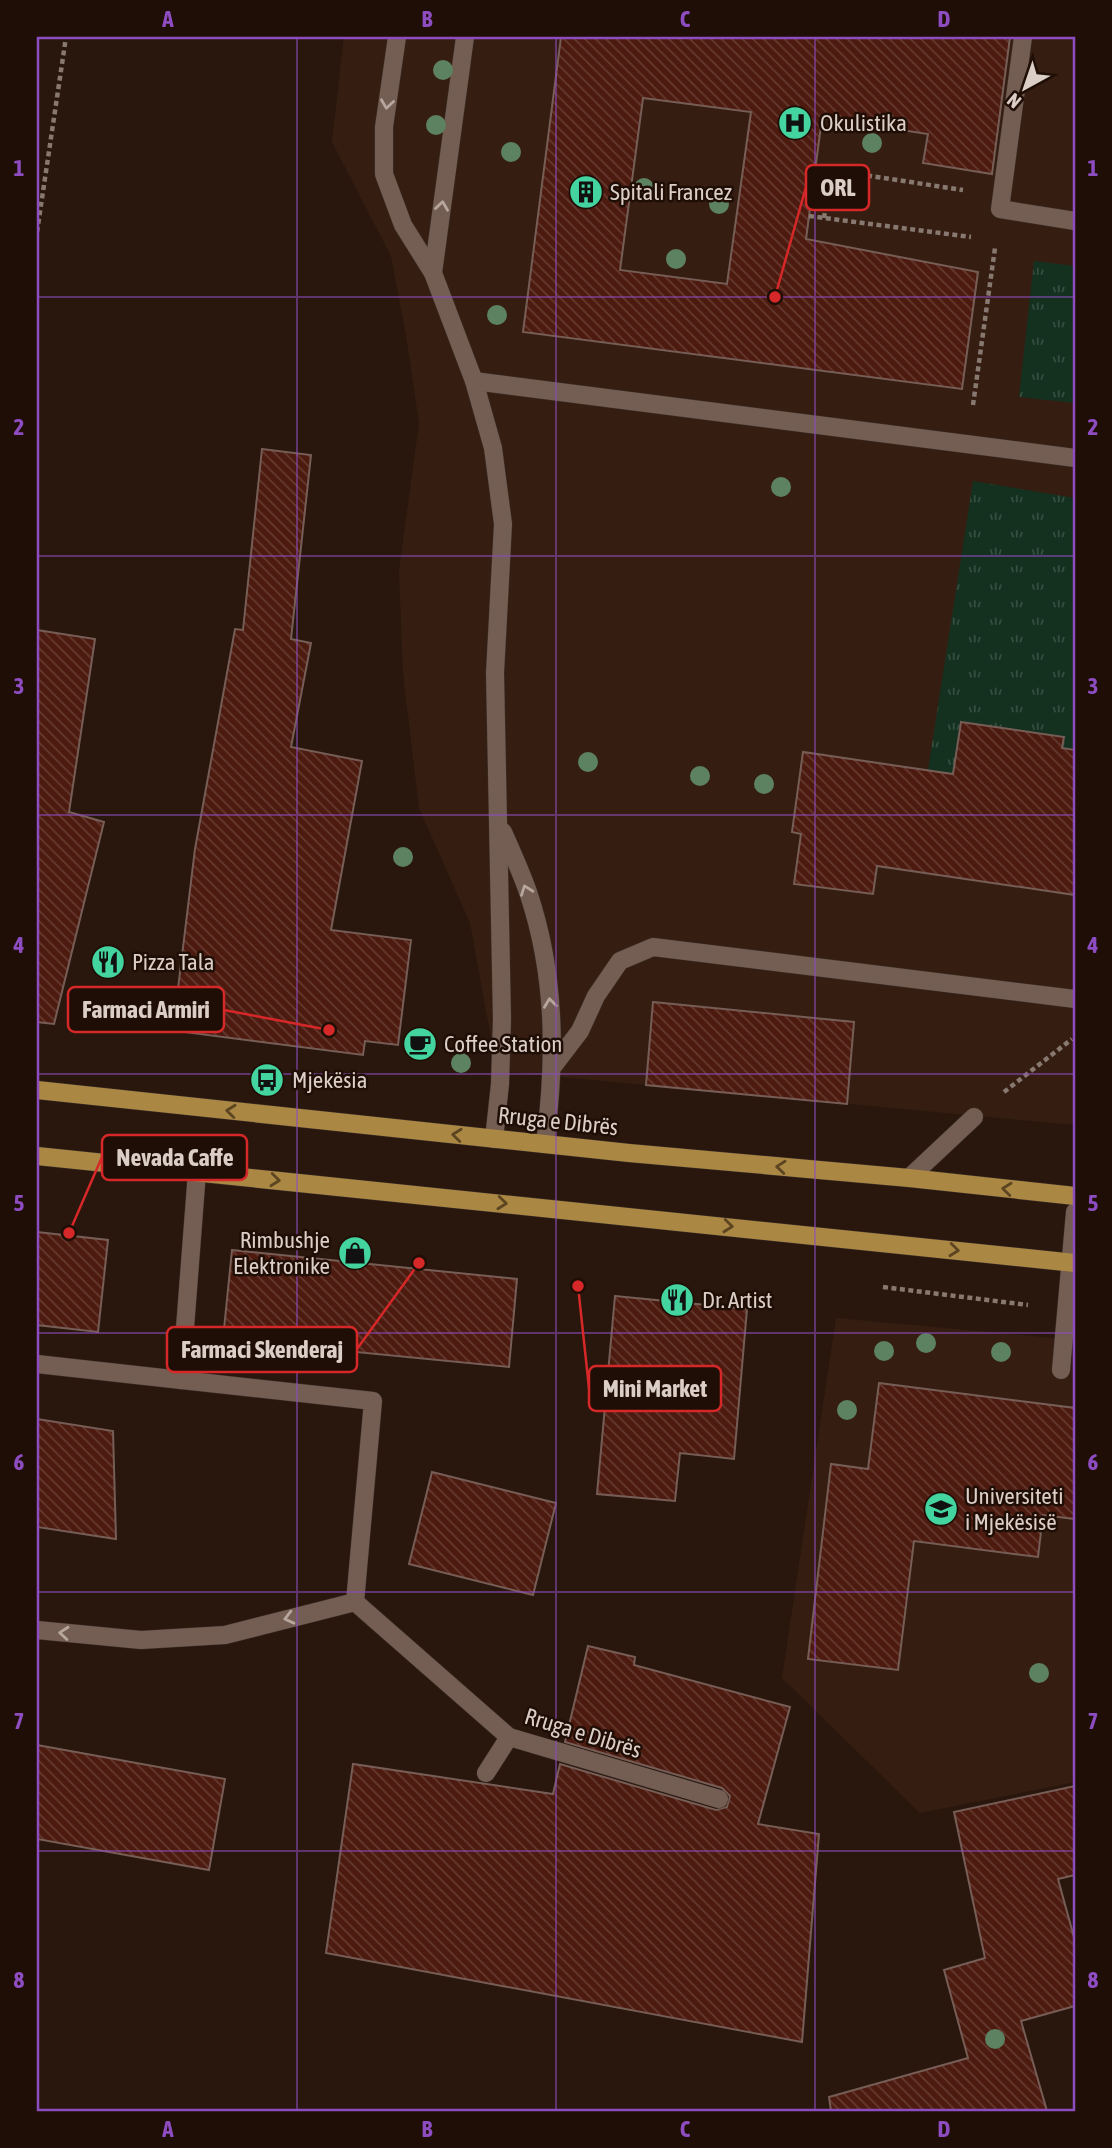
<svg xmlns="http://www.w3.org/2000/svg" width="1112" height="2148" viewBox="0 0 1112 2148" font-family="'Asap Condensed',sans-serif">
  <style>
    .built { fill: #351e11 }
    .grass { fill: url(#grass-tufts) }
    .building { fill: url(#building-back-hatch); stroke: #765d56; stroke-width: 2; fill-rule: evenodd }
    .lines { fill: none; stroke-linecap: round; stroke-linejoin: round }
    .service-casing { stroke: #3d302c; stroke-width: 19 }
    .minor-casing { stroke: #3d302c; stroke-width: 19 }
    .primary-casing { stroke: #3d302c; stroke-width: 19 }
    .path { stroke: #877870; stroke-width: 4.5; stroke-dasharray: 5 3.5; stroke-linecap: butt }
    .service { stroke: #745d52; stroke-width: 18 }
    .minor { stroke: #745d52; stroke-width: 18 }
    .primary { stroke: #a84; stroke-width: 18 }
    .tree { fill: #5d8261 }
    .oneway { stroke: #b7a69e }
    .oneway2 { stroke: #5e4521 }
    .grid { fill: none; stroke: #8e4cc1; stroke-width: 2; stroke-opacity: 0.55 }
    .labels { text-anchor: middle; stroke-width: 5; stroke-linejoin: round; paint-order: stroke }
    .poi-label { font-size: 23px; fill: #dbcec7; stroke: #1f0e05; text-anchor: start }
    .street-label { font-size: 23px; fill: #dbcec7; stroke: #1f0e05 }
    .leader { fill: none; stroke: #d62828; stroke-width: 2.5 }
    .callout-dot { fill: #d62828; stroke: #1f0e05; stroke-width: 2.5 }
    .callout { fill: #1f0e05; stroke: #d62828; stroke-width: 2.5 }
    .callout-label { font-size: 24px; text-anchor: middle; font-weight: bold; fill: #dbcec7 }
    .neatline { fill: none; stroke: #8e4cc1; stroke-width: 2.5 }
    .grid-label { font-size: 23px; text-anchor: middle; font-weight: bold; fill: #8e4cc1 }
  </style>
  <defs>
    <pattern id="grass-tufts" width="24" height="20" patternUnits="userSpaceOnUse" patternTransform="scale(1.75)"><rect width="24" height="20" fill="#143120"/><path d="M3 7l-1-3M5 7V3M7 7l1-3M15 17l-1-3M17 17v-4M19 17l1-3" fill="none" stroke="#364e3f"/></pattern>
    <pattern id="building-back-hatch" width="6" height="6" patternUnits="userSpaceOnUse" patternTransform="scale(1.75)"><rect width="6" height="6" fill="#4c1a0e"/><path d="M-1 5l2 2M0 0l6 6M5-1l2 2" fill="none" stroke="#653a30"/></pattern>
  </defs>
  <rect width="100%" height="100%" fill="#29170d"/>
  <g class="built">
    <polygon points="344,37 1075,37 1075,1125 497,1071 470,923 419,808 403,673 399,571 419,423 406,335 391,256 332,142"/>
    <polygon points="836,1318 1075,1340 1075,1782 920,1813 782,1678"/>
  </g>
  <g class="grass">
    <polygon points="1034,261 1075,266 1075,403 1019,397"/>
    <polygon points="973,481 1075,498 1075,750 1062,748 1064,737 961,722 953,774 928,770"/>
  </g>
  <g class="building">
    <path d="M561 37H1010L992 174 923 163 928 134 822 118 806 239 978 272 962 389 523 332ZM643 98 751 112 727 284 620 270Z"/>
    <polygon points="262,449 311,455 291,639 311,643 291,747 362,761 331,930 411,940 398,1045 365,1041 363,1055 184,1032 188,999 177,997 195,849 235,629 243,630"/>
    <polygon points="37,630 95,639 69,812 104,822 54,1024 37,1022"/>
    <polygon points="961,722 1064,737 1062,748 1075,750 1075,895 877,866 873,894 794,884 801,834 792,832 803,752 953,774"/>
    <polygon points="653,1002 854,1022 847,1104 646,1085"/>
    <polygon points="37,1232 108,1240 98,1332 37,1325"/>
    <polygon points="232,1250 517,1279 509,1367 223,1339"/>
    <polygon points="615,1296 747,1309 734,1459 680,1453 675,1501 597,1494"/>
    <polygon points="879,1383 1075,1408 1075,1519 1043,1515 1038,1557 914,1541 898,1670 808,1659 831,1464 868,1469"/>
    <polygon points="37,1419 113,1431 116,1539 37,1527"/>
    <polygon points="432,1472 556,1503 533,1595 409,1564"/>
    <polygon points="588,1646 635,1657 634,1665 790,1707 758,1824 819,1834 802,2042 326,1953 353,1764 553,1794 560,1764 716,1810 727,1807 730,1796 722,1788 565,1742"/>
    <polygon points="37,1745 225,1779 209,1870 37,1839"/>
    <polygon points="1075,1786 1075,1875 1058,1879 1075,1941 1075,2006 1021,2021 1047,2111 831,2111 829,2097 968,2058 944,1970 985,1958 954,1812"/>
  </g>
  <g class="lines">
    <g class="service-casing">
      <g id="service">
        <polyline points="397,37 384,127 384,174 403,225 433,273 474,381 493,448 503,524 495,673 502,1019 500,1084 494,1139"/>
        <polyline points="1023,37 1000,209 1075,221"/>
        <polyline points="433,273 465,37"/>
        <polyline points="474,381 1075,458"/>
        <path d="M503 832C512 852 521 872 528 892 556 975 556 1058 545 1144"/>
        <polyline points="554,1065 580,1031 596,996 620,961 653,947 1075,999"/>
        <polyline points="909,1178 974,1117"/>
        <polyline points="37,1364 181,1380"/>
        <polyline points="1061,1370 1075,1212"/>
        <polyline points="355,1602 509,1737 719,1799"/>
        <polyline points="486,1773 509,1737"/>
      </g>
    </g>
    <g class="minor-casing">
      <polyline id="minor" points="37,1630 141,1640 225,1635 355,1602 373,1401 181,1380 197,1172"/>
    </g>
    <g class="primary-casing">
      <g id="primary">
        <polyline points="37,1090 629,1153 909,1178 1075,1196"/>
        <polyline points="37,1156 1075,1263"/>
      </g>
    </g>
    <g class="path">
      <polyline points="809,216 971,237"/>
      <polyline points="824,218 831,170 963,190"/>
      <polyline points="37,232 66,37"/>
      <polyline points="973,405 995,248"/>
      <polyline points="1004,1092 1072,1039"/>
      <polyline points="883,1287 1028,1305"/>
    </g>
    <use href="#service" class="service"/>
    <use href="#minor" class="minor"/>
    <use href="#primary" class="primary"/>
  </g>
  <g class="tree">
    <circle cx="443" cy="70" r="10"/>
    <circle cx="436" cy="125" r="10"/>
    <circle cx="872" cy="143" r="10"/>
    <circle cx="511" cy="152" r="10"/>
    <circle cx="644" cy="188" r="10"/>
    <circle cx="719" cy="204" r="10"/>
    <circle cx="676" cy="259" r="10"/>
    <circle cx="497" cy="315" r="10"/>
    <circle cx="781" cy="487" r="10"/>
    <circle cx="588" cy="762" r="10"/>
    <circle cx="700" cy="776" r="10"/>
    <circle cx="764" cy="784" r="10"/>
    <circle cx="403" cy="857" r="10"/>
    <circle cx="461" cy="1063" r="10"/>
    <circle cx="926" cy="1343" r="10"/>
    <circle cx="884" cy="1351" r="10"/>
    <circle cx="1001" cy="1352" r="10"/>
    <circle cx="847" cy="1410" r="10"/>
    <circle cx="1039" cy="1673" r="10"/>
    <circle cx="995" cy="2039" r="10"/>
  </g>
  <defs><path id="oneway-chevron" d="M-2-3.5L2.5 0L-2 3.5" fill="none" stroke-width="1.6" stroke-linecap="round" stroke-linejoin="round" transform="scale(1.75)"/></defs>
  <g class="oneway">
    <use href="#oneway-chevron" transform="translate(387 104) rotate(98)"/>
    <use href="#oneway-chevron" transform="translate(442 206) rotate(-82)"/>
    <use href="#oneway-chevron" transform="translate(526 890) rotate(-110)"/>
    <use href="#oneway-chevron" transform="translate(550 1003) rotate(-97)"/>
    <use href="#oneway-chevron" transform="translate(289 1618) rotate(166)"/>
    <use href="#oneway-chevron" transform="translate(64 1633) rotate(-175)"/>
  </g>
  <g class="oneway2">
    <use href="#oneway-chevron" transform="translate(231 1111) rotate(-174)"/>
    <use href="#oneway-chevron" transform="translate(457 1135) rotate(-174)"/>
    <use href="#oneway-chevron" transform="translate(781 1167) rotate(-175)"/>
    <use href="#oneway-chevron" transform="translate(275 1180) rotate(6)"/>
    <use href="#oneway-chevron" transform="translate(1007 1189) rotate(-174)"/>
    <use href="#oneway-chevron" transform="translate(502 1203) rotate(6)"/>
    <use href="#oneway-chevron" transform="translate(728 1226) rotate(6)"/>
    <use href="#oneway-chevron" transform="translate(954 1250) rotate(6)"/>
  </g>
  <path class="grid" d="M297 37V2111M556 37V2111M815 37V2111M37 297H1075M37 556H1075M37 815H1075M37 1074H1075M37 1333H1075M37 1592H1075M37 1851H1075"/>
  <defs>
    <g id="hospital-disc" transform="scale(1.75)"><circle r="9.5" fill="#44d49f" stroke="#1f0e05"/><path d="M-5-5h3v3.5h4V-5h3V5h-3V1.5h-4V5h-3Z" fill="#111"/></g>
    <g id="building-disc" transform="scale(1.75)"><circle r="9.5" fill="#44d49f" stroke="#1f0e05"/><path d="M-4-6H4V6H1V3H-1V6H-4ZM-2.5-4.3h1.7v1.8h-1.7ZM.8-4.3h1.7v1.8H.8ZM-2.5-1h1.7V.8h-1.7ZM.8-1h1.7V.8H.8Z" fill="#111"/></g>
    <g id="restaurant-disc" transform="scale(1.75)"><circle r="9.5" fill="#44d49f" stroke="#1f0e05"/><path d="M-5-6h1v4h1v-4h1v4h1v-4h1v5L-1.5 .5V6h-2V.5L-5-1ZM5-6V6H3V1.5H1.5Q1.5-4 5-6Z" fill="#111"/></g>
    <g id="cafe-disc" transform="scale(1.75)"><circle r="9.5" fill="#44d49f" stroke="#1f0e05"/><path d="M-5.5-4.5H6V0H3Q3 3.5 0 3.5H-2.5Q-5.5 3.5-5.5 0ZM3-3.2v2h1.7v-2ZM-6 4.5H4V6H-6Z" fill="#111"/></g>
    <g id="bus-disc" transform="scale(1.75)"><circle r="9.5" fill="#44d49f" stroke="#1f0e05"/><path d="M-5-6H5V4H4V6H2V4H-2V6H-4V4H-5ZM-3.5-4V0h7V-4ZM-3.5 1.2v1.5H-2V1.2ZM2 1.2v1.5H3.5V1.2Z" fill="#111"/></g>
    <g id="shop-disc" transform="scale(1.75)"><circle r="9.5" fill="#44d49f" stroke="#1f0e05"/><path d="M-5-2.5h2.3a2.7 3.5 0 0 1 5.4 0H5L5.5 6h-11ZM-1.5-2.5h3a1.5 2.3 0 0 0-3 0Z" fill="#111"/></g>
    <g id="university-disc" transform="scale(1.75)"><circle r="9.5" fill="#44d49f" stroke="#1f0e05"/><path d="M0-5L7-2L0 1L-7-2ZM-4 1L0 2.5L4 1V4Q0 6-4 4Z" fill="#111"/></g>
  </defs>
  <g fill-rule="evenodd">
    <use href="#hospital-disc" x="795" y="123"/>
    <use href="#building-disc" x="586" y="192"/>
    <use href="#restaurant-disc" x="108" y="962"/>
    <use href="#cafe-disc" x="420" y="1044"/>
    <use href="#bus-disc" x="267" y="1080"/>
    <use href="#shop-disc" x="355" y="1253"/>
    <use href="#restaurant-disc" x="677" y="1300"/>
    <use href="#university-disc" x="941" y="1509"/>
  </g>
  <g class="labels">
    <g class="poi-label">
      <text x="820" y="131">Okulistika</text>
      <text x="610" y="200">Spitali Francez</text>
      <text x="132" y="970">Pizza Tala</text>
      <text x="444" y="1052">Coffee Station</text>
      <text x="292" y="1088">Mjekësia</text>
      <text x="330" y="1248" text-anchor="end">Rimbushje<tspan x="330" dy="26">Elektronike</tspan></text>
      <text x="702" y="1308">Dr. Artist</text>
      <text x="965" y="1504">Universiteti<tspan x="965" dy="26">i Mjekësisë</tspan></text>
    </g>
    <g class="street-label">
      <text transform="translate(558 1121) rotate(6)" y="8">Rruga e Dibrës</text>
      <text transform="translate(583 1733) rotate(17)" y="8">Rruga e Dibrës</text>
    </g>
  </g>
  <path class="leader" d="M775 297L806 187M329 1030L224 1010M69 1233L102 1157M419 1263L357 1349M578 1286L589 1388"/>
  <g class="callout-dot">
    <circle cx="775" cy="297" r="7"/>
    <circle cx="329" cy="1030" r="7"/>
    <circle cx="69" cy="1233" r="7"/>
    <circle cx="419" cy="1263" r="7"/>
    <circle cx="578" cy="1286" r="7"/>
  </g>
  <g class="callout">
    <rect x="806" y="165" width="63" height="45" rx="7"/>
    <rect x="68" y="987" width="156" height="45" rx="7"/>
    <rect x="102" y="1135" width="145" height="45" rx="7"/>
    <rect x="167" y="1327" width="190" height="45" rx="7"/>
    <rect x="589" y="1366" width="132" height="45" rx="7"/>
  </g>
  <g class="callout-label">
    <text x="838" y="196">ORL</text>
    <text x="146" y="1018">Farmaci Armiri</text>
    <text x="175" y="1166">Nevada Caffe</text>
    <text x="262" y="1358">Farmaci Skenderaj</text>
    <text x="655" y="1397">Mini Market</text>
  </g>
  <rect width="1112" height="2148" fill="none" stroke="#1f0e05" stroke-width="77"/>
  <g transform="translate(1025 88) rotate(220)" stroke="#1f0e05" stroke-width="5" paint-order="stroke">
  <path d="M0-5L12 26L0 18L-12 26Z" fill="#dbcec7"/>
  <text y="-10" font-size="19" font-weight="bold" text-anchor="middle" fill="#dbcec7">N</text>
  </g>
  <rect x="38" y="38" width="1036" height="2072" class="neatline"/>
  <g class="grid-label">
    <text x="168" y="27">A</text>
    <text x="427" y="27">B</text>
    <text x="685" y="27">C</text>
    <text x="944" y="27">D</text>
    <text x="19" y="176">1</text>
    <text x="1093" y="176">1</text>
    <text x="19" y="435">2</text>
    <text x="1093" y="435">2</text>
    <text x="19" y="694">3</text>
    <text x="1093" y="694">3</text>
    <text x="19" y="953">4</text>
    <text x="1093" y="953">4</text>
    <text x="19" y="1211">5</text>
    <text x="1093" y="1211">5</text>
    <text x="19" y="1470">6</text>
    <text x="1093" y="1470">6</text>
    <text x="19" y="1729">7</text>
    <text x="1093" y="1729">7</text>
    <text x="19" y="1988">8</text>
    <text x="1093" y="1988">8</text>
    <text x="168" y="2137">A</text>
    <text x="427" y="2137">B</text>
    <text x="685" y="2137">C</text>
    <text x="944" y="2137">D</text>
  </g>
</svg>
